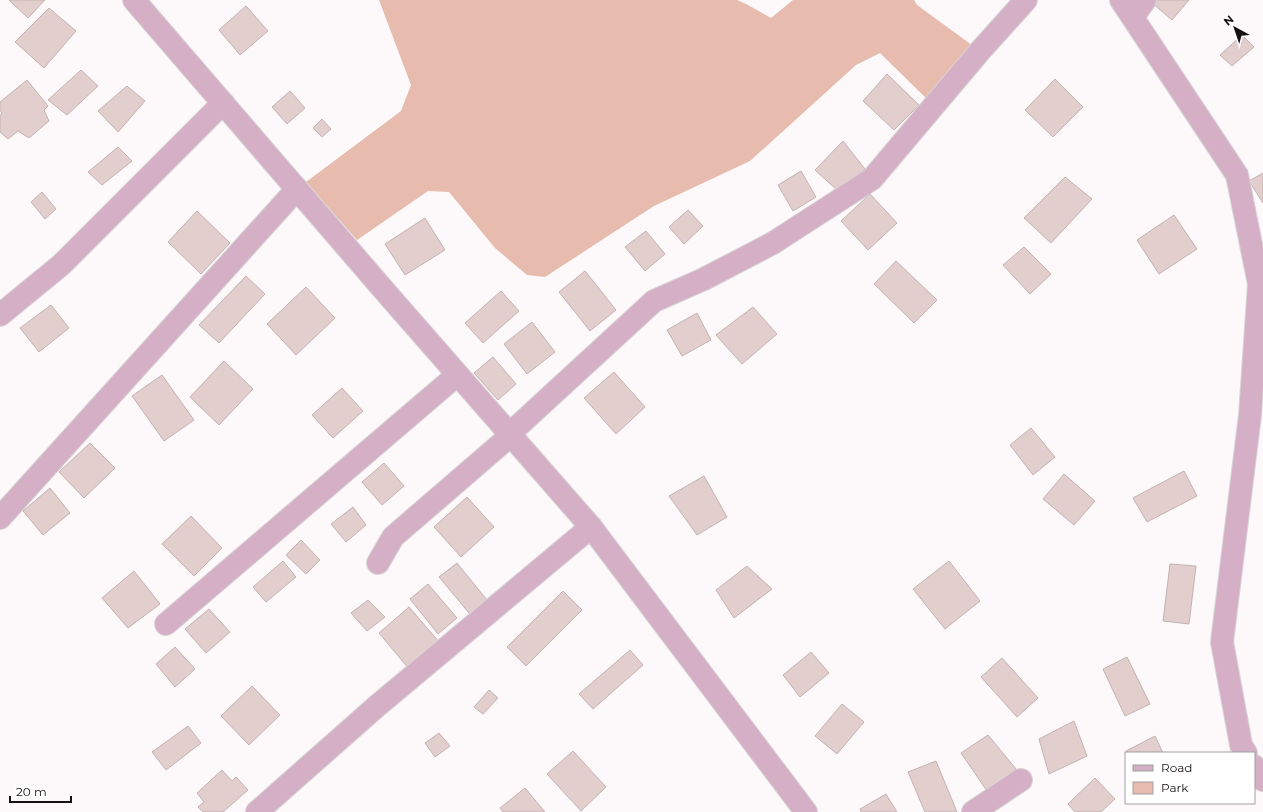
<svg xmlns="http://www.w3.org/2000/svg" width="1263" height="812" viewBox="0 0 1263 812" font-family="Montserrat,sans-serif">
  <style>
    .green { fill: #e7bbad }
    .building { fill: #e1cecd; stroke: #c5b2b2 }
    .lines { fill: none; stroke-linecap: round; stroke-linejoin: round }
    .street-casing { stroke: #d8d4d5; stroke-width: 24 }
    .street { stroke: #d5afc6; stroke-width: 22 }
  </style>
  <rect width="100%" height="100%" fill="#fdf9fa"/>
  <polygon class="green" points="379,0 737,0 746,4 771,18 793,0 914,0 917,5 980,51 933,105 880,53 856,65 750,161 654,206 545,277 527,275 495,248 449,192 428,191 357,240 306,182 401,111 411,85"/>
  <g class="building">
    <polygon points="9,0 45,0 28,18"/>
    <polygon points="1155,0 1189,0 1172,20 1152,3"/>
    <polygon points="246,6 268,31 240,55 219,30"/>
    <polygon points="49,8 76,31 44,68 15,42"/>
    <polygon points="1242,35 1254,47 1232,66 1220,55"/>
    <polygon points="81,70 98,86 67,115 48,100"/>
    <polygon points="887,74 919,105 894,130 863,101"/>
    <polygon points="1055,79 1083,107 1053,137 1025,110"/>
    <polygon points="27,80 48,106 44,110 49,121 29,138 18,131 8,139 0,132 0,116 2,113 0,110 0,102"/>
    <polygon points="127,86 145,101 118,132 98,111"/>
    <polygon points="290,91 305,108 287,124 272,107"/>
    <polygon points="322,119 331,129 322,137 313,128"/>
    <polygon points="843,141 865,169 838,191 815,170"/>
    <polygon points="118,147 132,161 102,185 88,172"/>
    <polygon points="801,171 816,197 793,211 778,185"/>
    <polygon points="1263,173 1263,203 1249,181"/>
    <polygon points="1065,177 1092,199 1051,243 1024,218"/>
    <polygon points="42,192 56,209 45,219 31,202"/>
    <polygon points="870,194 897,223 868,250 841,221"/>
    <polygon points="688,210 703,226 684,244 669,227"/>
    <polygon points="197,211 230,243 201,274 168,242"/>
    <polygon points="1174,215 1197,249 1159,274 1137,240"/>
    <polygon points="425,218 445,250 405,275 385,244"/>
    <polygon points="646,231 665,254 645,271 625,247"/>
    <polygon points="1024,247 1051,274 1030,294 1003,265"/>
    <polygon points="896,261 937,300 914,323 874,284"/>
    <polygon points="585,271 616,310 590,331 559,292"/>
    <polygon points="246,276 265,294 219,343 199,325"/>
    <polygon points="306,287 335,318 296,355 267,324"/>
    <polygon points="501,291 519,311 483,343 465,323"/>
    <polygon points="51,305 69,328 39,352 20,328"/>
    <polygon points="753,307 777,334 742,364 716,335"/>
    <polygon points="697,313 711,340 682,356 667,330"/>
    <polygon points="532,322 555,352 527,374 504,344"/>
    <polygon points="493,357 516,384 498,400 474,373"/>
    <polygon points="224,361 253,389 219,425 190,397"/>
    <polygon points="614,372 645,407 616,434 584,398"/>
    <polygon points="162,375 194,420 164,441 132,396"/>
    <polygon points="342,388 363,411 333,438 312,415"/>
    <polygon points="1031,428 1055,457 1033,475 1010,445"/>
    <polygon points="90,443 115,468 84,498 59,472"/>
    <polygon points="384,463 404,486 382,505 362,482"/>
    <polygon points="1184,471 1197,496 1147,522 1133,498"/>
    <polygon points="1064,474 1095,501 1074,525 1043,499"/>
    <polygon points="704,476 727,517 697,535 669,496"/>
    <polygon points="50,488 70,513 43,535 23,511"/>
    <polygon points="467,497 494,527 461,557 434,527"/>
    <polygon points="353,507 366,525 346,542 331,524"/>
    <polygon points="191,516 222,548 194,576 162,544"/>
    <polygon points="301,540 320,560 306,574 286,555"/>
    <polygon points="283,561 296,577 266,602 253,587"/>
    <polygon points="949,561 980,601 945,629 913,589"/>
    <polygon points="457,563 491,605 474,619 439,577"/>
    <polygon points="1170,564 1196,566 1189,624 1163,621"/>
    <polygon points="747,566 772,589 734,618 716,590"/>
    <polygon points="134,571 160,604 128,628 102,598"/>
    <polygon points="428,584 457,618 438,634 410,599"/>
    <polygon points="563,591 582,610 526,666 507,647"/>
    <polygon points="368,600 385,617 367,631 351,613"/>
    <polygon points="409,607 440,643 409,669 379,633"/>
    <polygon points="209,609 230,632 206,653 185,629"/>
    <polygon points="175,647 195,669 175,687 156,664"/>
    <polygon points="630,650 643,665 593,709 579,694"/>
    <polygon points="811,652 829,673 800,697 783,675"/>
    <polygon points="1127,657 1150,704 1125,716 1103,669"/>
    <polygon points="1002,658 1038,698 1017,717 981,677"/>
    <polygon points="252,686 280,715 249,745 221,716"/>
    <polygon points="489,690 498,698 483,714 474,707"/>
    <polygon points="842,704 864,722 837,754 815,736"/>
    <polygon points="1074,721 1087,756 1049,774 1039,739"/>
    <polygon points="188,726 201,743 166,770 152,752"/>
    <polygon points="439,733 450,746 435,757 425,743"/>
    <polygon points="988,735 1016,769 987,791 961,753"/>
    <polygon points="1155,736 1163,753 1127,753 1126,751"/>
    <polygon points="573,751 606,787 581,811 547,774"/>
    <polygon points="936,761 957,812 925,812 908,772"/>
    <polygon points="222,770 232,781 236,777 248,790 223,812 203,812 198,807 204,802 197,793"/>
    <polygon points="1095,778 1115,799 1101,812 1075,812 1068,804"/>
    <polygon points="525,788 545,812 503,812 500,808"/>
    <polygon points="886,794 897,812 861,812 860,809"/>
  </g>
  <g class="lines">
    <g class="street-casing">
      <g id="street">
        <polyline points="134,0 382,288 591,527 806,812"/>
        <polyline points="1121,0 1237,175 1259,284 1250,415 1222,642 1241,745 1246,753"/>
        <polyline points="1133,17 1145,0"/>
        <polyline points="0,315 61,265 223,103"/>
        <polyline points="0,518 297,189"/>
        <polyline points="378,563 393,537 510,436 518,426 654,301 704,279 773,243 872,179 980,51 1026,0"/>
        <polyline points="166,624 457,375"/>
        <polyline points="1254,766 1263,780"/>
        <polyline points="257,812 377,706 591,527"/>
        <polyline points="973,812 1021,780"/>
      </g>
    </g>
    <use href="#street" class="street"/>
  </g>
  <rect x="1125" y="752" width="130" height="52" fill="#ffffff" stroke="#a29fa0"/>
  <rect x="1133" y="765" width="20" height="6" fill="#d5afc6" stroke="#a29fa0"/>
  <text x="1161" y="772" font-size="12" fill="#161011">Road</text>
  <rect x="1133" y="782" width="20" height="12" fill="#e7bbad" stroke="#a29fa0"/>
  <text x="1161" y="792" font-size="12" fill="#161011">Park</text>
  <g transform="translate(1235 28) rotate(320)" stroke="#ffffff" stroke-width="3" paint-order="stroke">
  <path d="M0-3L7 15L0 10L-7 15Z" fill="#161011"/>
  <text y="-6" font-size="11" font-weight="bold" text-anchor="middle" fill="#161011">N</text>
  </g>
  <path d="M10 796v6h61v-6" fill="none" stroke="#161011" stroke-width="2"/>
  <text x="16" y="796" font-size="12" fill="#161011" stroke="#ffffff" stroke-width="3" paint-order="stroke">20 m</text>
</svg>
